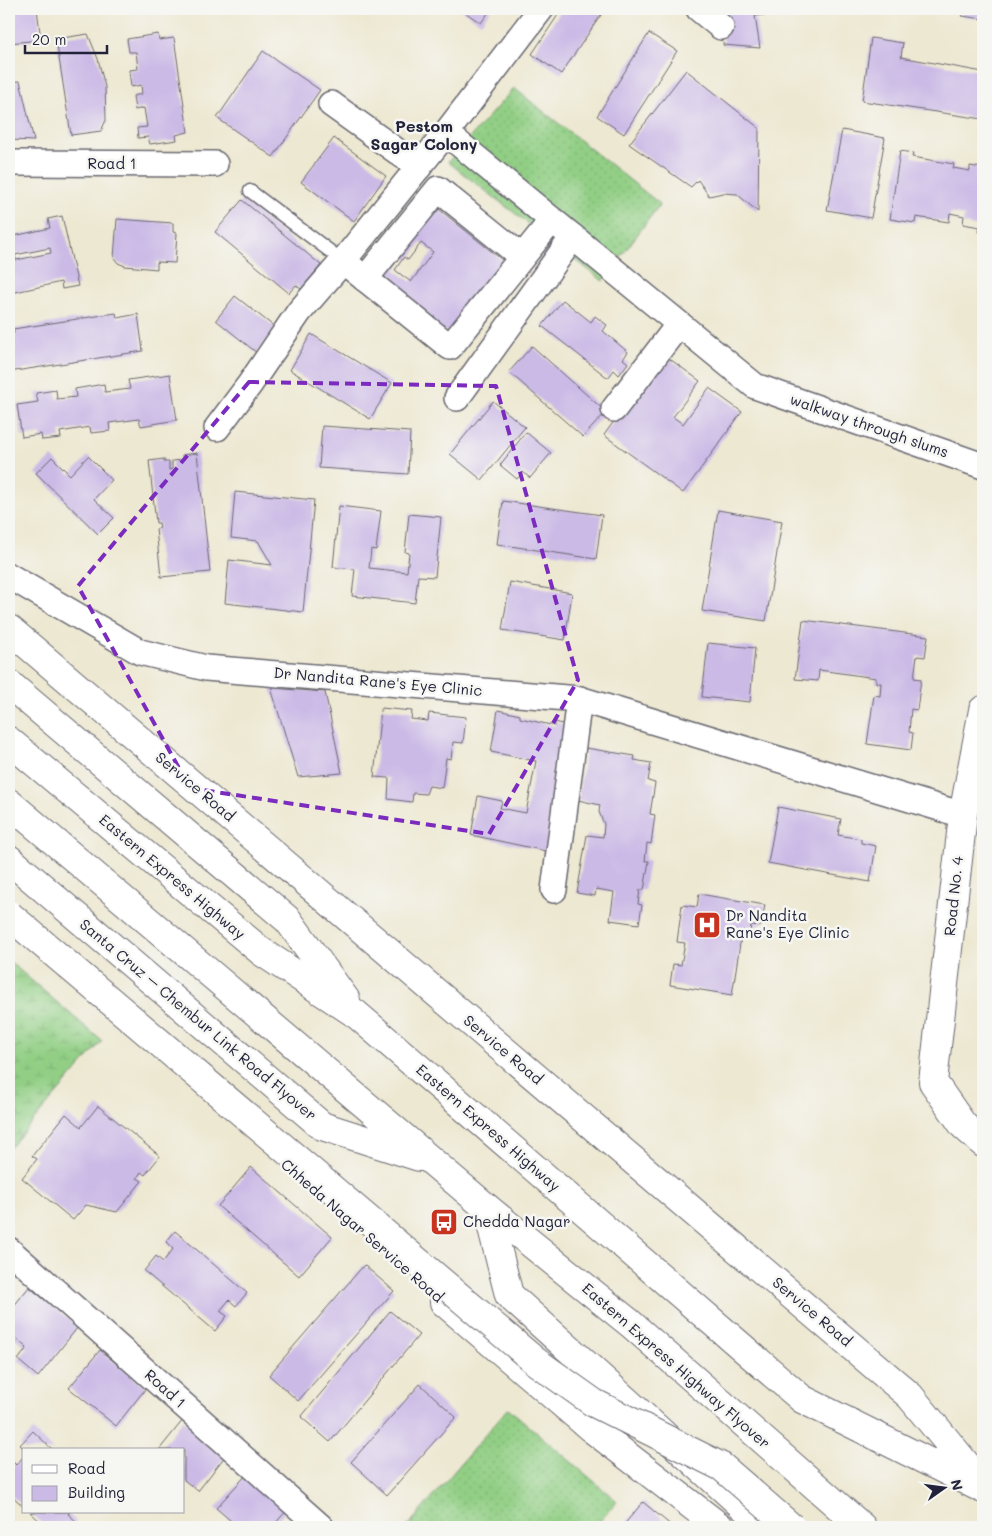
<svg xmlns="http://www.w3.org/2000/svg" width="992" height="1536" viewBox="0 0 992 1536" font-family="Mali,sans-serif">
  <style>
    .grass { fill: url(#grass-dots); stroke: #5a7860 }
    .wetland { fill: url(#wetland-marsh); stroke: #5a7860 }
    .building { fill: #cbb9e6; fill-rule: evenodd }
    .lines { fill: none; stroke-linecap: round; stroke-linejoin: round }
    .lane-casing { stroke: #696770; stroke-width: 15 }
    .street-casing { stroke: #696770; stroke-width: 28 }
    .secondary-casing { stroke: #696770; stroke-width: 30 }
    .highway-casing { stroke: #696770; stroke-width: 30 }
    .lane { stroke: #fff; stroke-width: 12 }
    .street { stroke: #fff; stroke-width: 25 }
    .secondary { stroke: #fff; stroke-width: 28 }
    .highway { stroke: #fff; stroke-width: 28 }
    .highway-bridge-casing { stroke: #696770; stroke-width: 30; stroke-linecap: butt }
    .highway-bridge { stroke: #fff; stroke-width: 28 }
    .marked { fill: none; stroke: #7b2cbf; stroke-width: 4; stroke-dasharray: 10 6; stroke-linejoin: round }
    .labels { text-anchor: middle; stroke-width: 5; stroke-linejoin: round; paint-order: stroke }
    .street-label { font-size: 15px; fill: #22223b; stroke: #f6f6f2 }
    .poi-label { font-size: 15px; fill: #22223b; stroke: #f6f6f2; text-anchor: start }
    .neighbourhood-label { font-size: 16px; font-weight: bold; fill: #22223b; stroke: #f6f6f2 }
  </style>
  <defs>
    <pattern id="grass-dots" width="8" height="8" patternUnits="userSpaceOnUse" patternTransform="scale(1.25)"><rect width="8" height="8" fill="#92cf85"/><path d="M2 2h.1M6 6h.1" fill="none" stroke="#7eb174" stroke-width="1.8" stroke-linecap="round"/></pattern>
    <pattern id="wetland-marsh" width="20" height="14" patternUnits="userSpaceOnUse" patternTransform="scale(1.25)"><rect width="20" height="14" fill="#92cf85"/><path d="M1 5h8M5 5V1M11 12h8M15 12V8" fill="none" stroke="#7eb174"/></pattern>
  </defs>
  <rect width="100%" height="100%" fill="#f6f6f2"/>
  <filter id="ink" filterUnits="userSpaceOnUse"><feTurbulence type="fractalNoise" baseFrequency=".02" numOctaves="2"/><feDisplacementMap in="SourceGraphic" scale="10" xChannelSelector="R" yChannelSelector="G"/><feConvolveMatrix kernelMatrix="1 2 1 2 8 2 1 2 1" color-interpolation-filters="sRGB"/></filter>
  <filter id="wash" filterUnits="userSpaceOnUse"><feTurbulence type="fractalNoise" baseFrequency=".0096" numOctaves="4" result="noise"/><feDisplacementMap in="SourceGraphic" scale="20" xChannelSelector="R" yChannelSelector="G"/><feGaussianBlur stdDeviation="1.12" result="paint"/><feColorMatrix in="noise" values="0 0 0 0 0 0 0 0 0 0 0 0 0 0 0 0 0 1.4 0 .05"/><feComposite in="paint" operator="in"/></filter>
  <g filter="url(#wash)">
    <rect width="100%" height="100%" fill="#ede8d1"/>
    <g class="grass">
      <polygon points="514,88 660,204 603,281 448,162"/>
      <polygon points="508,1408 617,1501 595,1527 407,1527"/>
    </g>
    <polygon class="wetland" points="9,961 102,1041 9,1149"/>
    <g id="blocks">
      <g class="building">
        <polygon points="9,9 37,9 41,40 9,43"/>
        <polygon points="460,9 491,9 481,23"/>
        <polygon points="562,9 605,9 561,74 532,54"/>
        <polygon points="726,9 765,9 764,15 755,16 760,48 723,45"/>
        <polygon points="963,9 983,9 983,19 962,16"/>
        <polygon points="649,33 677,51 624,134 597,116"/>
        <polygon points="88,34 98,59 105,87 106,120 101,131 71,135 56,39"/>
        <polygon points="158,34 159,40 174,38 188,132 176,135 177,140 150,144 148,137 138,138 137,128 147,127 144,108 135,110 133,96 142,94 141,85 131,87 129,70 138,69 136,52 129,52 127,39"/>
        <polygon points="871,38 903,43 901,57 983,72 983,119 862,101"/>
        <polygon points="263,51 320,90 273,157 217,118"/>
        <polygon points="686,70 759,128 758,212 737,194 723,193 709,196 698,180 691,187 629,144"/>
        <polygon points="20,81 34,141 9,140 9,82"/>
        <polygon points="842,130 885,138 871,218 827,210"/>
        <polygon points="334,138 386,176 354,221 301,182"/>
        <polygon points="900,151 913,153 912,157 954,164 953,168 970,171 970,166 983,168 983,233 979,232 980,227 963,224 964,216 950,213 949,222 916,217 915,223 890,219"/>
        <polygon points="242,200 321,265 301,289 296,285 289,293 215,232"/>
        <path d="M435 206 506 263 449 335 381 280ZM421 243 433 252 411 282 395 270 404 257 408 260Z"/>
        <path d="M62 216 78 286 62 289 61 282 11 293 12 298 9 299V237L50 228 48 219ZM50 248 51 253 16 260 15 255Z"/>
        <polygon points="117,219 173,223 173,232 177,233 175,263 157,262 157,269 125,266 118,263 114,258"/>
        <polygon points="235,296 276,328 257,353 216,320"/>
        <polygon points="563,300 591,322 595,316 607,325 603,331 628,352 623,359 628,363 619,375 614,370 608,378 542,326"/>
        <polygon points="116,313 117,318 138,314 143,351 9,372 9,334 14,333 13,329"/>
        <polygon points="311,334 392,383 370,419 290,370"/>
        <polygon points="532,346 606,412 583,437 509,372"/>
        <polygon points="663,354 700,381 673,417 683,424 709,388 742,412 683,493 604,435"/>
        <polygon points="170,374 177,420 141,426 139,419 109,423 110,431 91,433 90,427 60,432 61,438 42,440 41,434 22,437 17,405 38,402 36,393 56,390 57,399 76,397 75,389 104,384 105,392 130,389 128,380"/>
        <polygon points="493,401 525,427 482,480 450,454"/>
        <polygon points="322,426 410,432 408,474 319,468"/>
        <polygon points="526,432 551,453 530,478 523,472 517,479 500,465"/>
        <polygon points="197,453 210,572 161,577 156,529 160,528 159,523 156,523 149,461 164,459 164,462 169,462 169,470 172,469 172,461 182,460 182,455"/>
        <polygon points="88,456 112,480 94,499 114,518 98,534 36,473 52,457 70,475"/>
        <polygon points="235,492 314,500 303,612 225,603 229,560 272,565 258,541 231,538"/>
        <polygon points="503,501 602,515 596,559 497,544"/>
        <polygon points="339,506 381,511 376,550 371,549 369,568 407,572 409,553 405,552 409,514 441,517 435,577 418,576 415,603 352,596 355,569 333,567"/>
        <polygon points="718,510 782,521 766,621 702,611"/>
        <polygon points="510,582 572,593 565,640 502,630"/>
        <polygon points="803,620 928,636 925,657 917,656 914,678 921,679 917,710 911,709 909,732 913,733 911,750 867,744 874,695 880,696 881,683 876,683 876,678 819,670 818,681 795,679"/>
        <polygon points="708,643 755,648 750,702 702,697"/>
        <polygon points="271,688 325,692 342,773 298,777"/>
        <polygon points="381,708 412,711 411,719 428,721 429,713 466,717 463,743 453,742 451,759 446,758 442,788 429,786 426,794 413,793 412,802 388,799 389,778 374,777"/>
        <polygon points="498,710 520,715 520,718 555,726 555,722 574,727 560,854 471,835 478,796 502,801 500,808 526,813 536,761 491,752"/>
        <polygon points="586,748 635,756 634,760 651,763 648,781 655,783 650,814 655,815 651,844 647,843 645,861 649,861 644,890 640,890 638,904 642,905 639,924 610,920 614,892 596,889 595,896 577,893 587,835 603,837 604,824 599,812 600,805 578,800"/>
        <polygon points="778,807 841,819 838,835 861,839 861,843 876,846 870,882 768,863"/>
        <polygon points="699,894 765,905 761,926 751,925 750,932 742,931 732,995 670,985 673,964 681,965 685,943 677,942 682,905 697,907"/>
        <polygon points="98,1106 160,1156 145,1175 141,1172 137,1178 142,1181 117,1212 86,1205 73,1220 22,1178 37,1159 32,1156 66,1114 81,1127"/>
        <polygon points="251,1167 332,1237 299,1276 218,1206"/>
        <polygon points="175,1231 247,1293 236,1306 229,1300 220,1311 227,1316 215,1331 144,1271 156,1256 163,1262 173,1249 166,1242"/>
        <polygon points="364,1265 394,1291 298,1401 269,1375"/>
        <polygon points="29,1287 78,1327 38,1377 18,1360 27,1348 9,1333 9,1312"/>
        <polygon points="390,1311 419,1335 330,1442 301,1417"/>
        <polygon points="100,1350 146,1388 116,1426 69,1388"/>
        <polygon points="420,1384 456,1417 387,1495 351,1462"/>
        <polygon points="183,1420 226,1455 198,1491 184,1480 184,1450 159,1450"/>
        <polygon points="33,1431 53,1450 25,1450 20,1445"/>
        <polygon points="24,1456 24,1507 9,1493 9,1458 16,1465"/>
        <polygon points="248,1473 288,1509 272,1527 238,1527 216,1508"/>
        <polygon points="643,1502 673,1527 622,1527"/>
        <polygon points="30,1512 70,1512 68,1514 76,1521 71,1527 46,1527"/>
      </g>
    </g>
  </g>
  <g filter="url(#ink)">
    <use href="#blocks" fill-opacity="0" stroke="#696770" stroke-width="1"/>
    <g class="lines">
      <g class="lane-casing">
        <polyline id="lane" points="250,191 343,261"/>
      </g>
      <g class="street-casing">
        <g id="street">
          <polyline points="699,9 721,27"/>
          <polyline points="331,104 419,167"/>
          <polyline points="446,133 755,386 983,466"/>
          <polyline points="9,163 215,164"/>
          <polyline points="343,261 450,347 552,220"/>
          <polyline points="365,279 438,189 522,257"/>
          <polyline points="457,398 573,237"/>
          <polyline points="614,409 679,324"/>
          <polyline points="217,428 250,384 299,312 343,261 446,133 541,9"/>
          <polyline points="9,576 140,652 206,668 579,699 963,815"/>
          <polyline points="554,890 579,699"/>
          <polyline points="9,1250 321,1527"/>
        </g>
      </g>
      <g class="secondary-casing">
        <g id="secondary">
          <polyline points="9,629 910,1396 983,1485"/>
          <polyline points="983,710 963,815 933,1082 963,1125 983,1143"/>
          <polyline points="444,1302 591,1428 720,1527"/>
        </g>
      </g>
      <g class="highway-casing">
        <g id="highway">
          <polyline points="9,684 288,920 346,1000"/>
          <polyline points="9,741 262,952 356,1014 802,1399 983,1489"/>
          <polyline points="9,803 487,1208 631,1324 862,1527"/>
          <polyline points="9,859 322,1126 419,1157"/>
          <polyline points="487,1208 509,1295 766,1527"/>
        </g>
      </g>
      <use href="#lane" class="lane"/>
      <use href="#street" class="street"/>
      <use href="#secondary" class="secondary"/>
      <use href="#highway" class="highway"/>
      <g class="highway-bridge-casing">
        <polyline id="highway-bridge" points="9,915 535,1361 594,1403 722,1467 791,1527"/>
      </g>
      <use href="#highway-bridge" class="highway-bridge"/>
    </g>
  </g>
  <path class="marked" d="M249 382 496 386 578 680 489 834 190 788 78 586Z"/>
  <defs>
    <g id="hospital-square" transform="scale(1.4375)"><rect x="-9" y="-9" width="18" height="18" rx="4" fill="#c8321e" stroke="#f6f6f2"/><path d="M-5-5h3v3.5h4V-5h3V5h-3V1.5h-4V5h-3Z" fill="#fff"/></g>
    <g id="bus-square" transform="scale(1.4375)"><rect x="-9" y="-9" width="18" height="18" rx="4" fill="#c8321e" stroke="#f6f6f2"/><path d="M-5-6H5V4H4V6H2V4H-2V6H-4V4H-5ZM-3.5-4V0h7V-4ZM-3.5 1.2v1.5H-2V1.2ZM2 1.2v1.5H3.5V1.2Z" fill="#fff"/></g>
  </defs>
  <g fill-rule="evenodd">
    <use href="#hospital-square" x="707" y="925"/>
    <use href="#bus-square" x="444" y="1222"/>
  </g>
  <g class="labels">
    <g class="street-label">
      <text x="112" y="169">Road 1</text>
      <text transform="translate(869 426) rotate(19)" y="5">walkway through slums</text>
      <text transform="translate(378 682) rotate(5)" y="5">Dr Nandita Rane's Eye Clinic</text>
      <text transform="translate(195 787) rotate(40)" y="5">Service Road</text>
      <text transform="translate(172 877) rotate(40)" y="5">Eastern Express Highway</text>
      <text transform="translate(954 896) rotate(-84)" y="5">Road No. 4</text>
      <text transform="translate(198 1020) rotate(40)" y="5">Santa Cruz – Chembur Link Road Flyover</text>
      <text transform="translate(503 1050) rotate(40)" y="5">Service Road</text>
      <text transform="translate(488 1128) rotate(41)" y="5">Eastern Express Highway</text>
      <text transform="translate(362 1231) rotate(41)" y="5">Chheda Nagar Service Road</text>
      <text transform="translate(812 1312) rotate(40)" y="5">Service Road</text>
      <text transform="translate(676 1366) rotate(41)" y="5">Eastern Express Highway Flyover</text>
      <text transform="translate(165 1389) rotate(42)" y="5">Road 1</text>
    </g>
    <g class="poi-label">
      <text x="726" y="921">Dr Nandita<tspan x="726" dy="17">Rane's Eye Clinic</tspan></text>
      <text x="463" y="1227">Chedda Nagar</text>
    </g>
    <g class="neighbourhood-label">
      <text x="424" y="132">Pestom<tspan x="424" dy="18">Sagar Colony</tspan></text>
    </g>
  </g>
  <rect width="992" height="1536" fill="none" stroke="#f6f6f2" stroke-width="30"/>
  <rect x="22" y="1448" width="162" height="65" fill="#f6f6f2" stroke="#a1a1a9"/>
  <rect x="32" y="1465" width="25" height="8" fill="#ffffff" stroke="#a1a1a9"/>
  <text x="68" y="1474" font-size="15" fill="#22223b">Road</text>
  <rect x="32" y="1486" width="25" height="15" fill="#cbb9e6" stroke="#a1a1a9"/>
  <text x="68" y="1498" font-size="15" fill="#22223b">Building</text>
  <g transform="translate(944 1488) rotate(76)" stroke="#f6f6f2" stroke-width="4" paint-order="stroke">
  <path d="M0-4L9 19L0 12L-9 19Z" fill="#22223b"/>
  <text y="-8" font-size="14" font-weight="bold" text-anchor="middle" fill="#22223b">N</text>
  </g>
  <path d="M25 45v8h82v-8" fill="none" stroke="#22223b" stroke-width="2.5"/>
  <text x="32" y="45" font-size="15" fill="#22223b" stroke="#f6f6f2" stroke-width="4" paint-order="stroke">20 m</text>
</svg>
